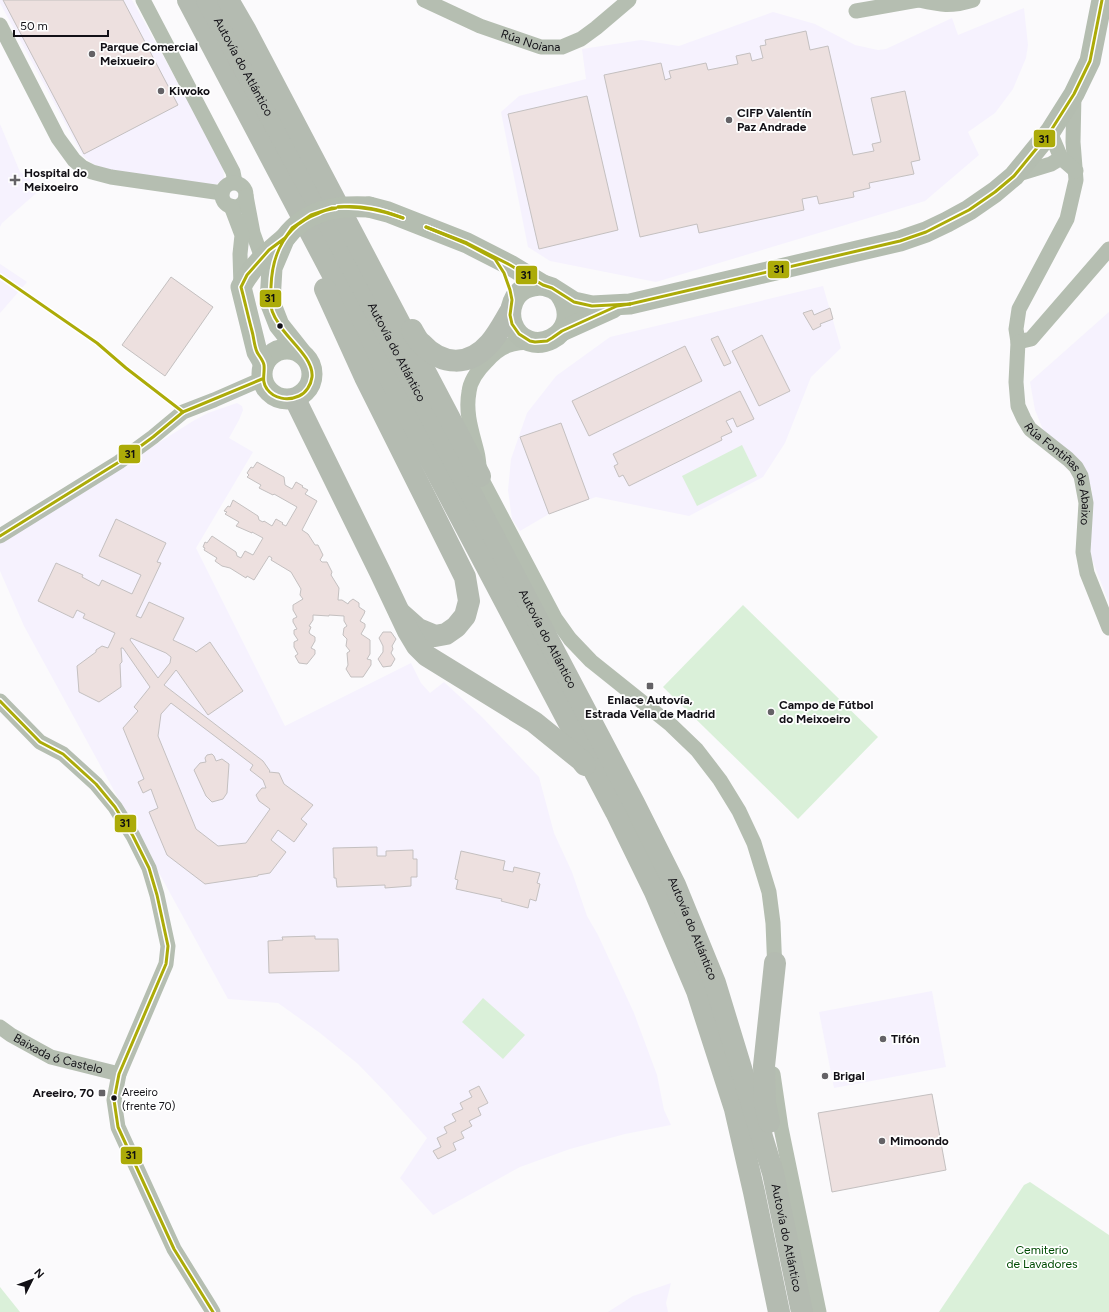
<svg xmlns="http://www.w3.org/2000/svg" width="1109" height="1312" viewBox="0 0 1109 1312" font-family="Figtree,sans-serif">
  <style>
    .built { fill: #f6f2fe }
    .green { fill: #daf0d9 }
    .building { fill: #ede0df; stroke: #c4c0c0; fill-rule: evenodd }
    .lines { fill: none; stroke-linecap: round; stroke-linejoin: round }
    .minor { stroke: #b5beb1; stroke-width: 15 }
    .secondary { stroke: #b4bdb0; stroke-width: 21 }
    .motorway { stroke: #b4bbb1; stroke-width: 22 }
    .secondary-bridge { stroke: #b4bdb0; stroke-width: 21 }
    .bus-1-casing { stroke: #fff; stroke-width: 6 }
    .bus-1 { stroke: #acab08; stroke-width: 3 }
    .poi-dot { fill: #646266; stroke: #fff; stroke-width: 1.5 }
    .bus-dot { fill: #121016; stroke: #fff; stroke-width: 1.5 }
    .labels { text-anchor: middle; stroke-width: 3.5; stroke-linejoin: round; paint-order: stroke }
    .bus-label { font-size: 11px; fill: #121016; stroke: #fff; text-anchor: start }
    .street-label { font-size: 12px; fill: #121016; stroke: #fff }
    .poi-label { font-size: 12px; font-weight: bold; fill: #121016; stroke: #fff; text-anchor: start }
    .park-label { font-size: 12px; fill: #014c04; stroke: #fff }
    .line-badge { stroke: #fff; stroke-width: 1.5 }
    .pale-badge-label { font-size: 11px; text-anchor: middle; font-weight: bold; fill: #111 }
  </style>
  <rect width="100%" height="100%" fill="#fbfafc"/>
  <g class="built">
    <polygon points="0,0 132,0 223,164 224,179 215,185 105,170 93,164 83,156 0,3"/>
    <polygon points="1024,8 1028,45 1026,58 1013,89 995,113 968,132 979,155 925,201 656,282 550,261 528,247 501,112 519,96 586,79 582,49 641,40 679,46 773,12 815,24 855,45 878,50 886,49 952,18 958,35"/>
    <polygon points="0,124 20,172 42,188 2,223 0,227"/>
    <polygon points="0,264 27,282 0,313"/>
    <polygon points="823,286 841,348 811,377 785,443 763,477 689,516 596,497 549,514 520,531 512,519 508,490 511,459 527,413 556,376 610,337"/>
    <polygon points="1109,312 1109,603 1090,554 1092,490 1084,467 1044,432 1035,410 1030,382"/>
    <polygon points="237,403 242,406 243,410 239,420 229,438 253,452 196,548 285,726 411,663 421,683 430,693 444,682 482,717 539,777 554,833 572,872 587,916 598,935 634,1013 657,1075 664,1110 671,1125 625,1134 570,1149 520,1167 433,1215 400,1178 427,1138 387,1094 358,1064 320,1033 278,1003 228,999 24,626 0,571 0,543 193,421 208,413"/>
    <polygon points="932,991 946,1067 834,1088 819,1012"/>
    <polygon points="671,1283 666,1303 668,1312 608,1312 633,1296"/>
  </g>
  <g class="green">
    <polygon points="742,445 757,476 697,506 682,476"/>
    <polygon points="743,605 878,737 798,819 663,687"/>
    <polygon points="483,998 525,1035 503,1059 462,1022"/>
    <polygon points="1030,1182 1109,1235 1109,1312 939,1312 1024,1185"/>
    <polygon points="0,1287 20,1312 0,1312"/>
  </g>
  <g class="building">
    <polygon points="3,0 123,0 178,105 84,154"/>
    <polygon points="806,31 810,50 828,46 853,155 874,151 872,144 881,142 871,98 905,91 920,160 911,162 914,174 869,183 870,188 853,192 854,197 819,204 817,196 802,199 804,210 699,233 697,224 640,237 604,75 661,63 665,80 671,78 669,71 706,63 708,70 738,64 736,56 750,53 752,61 763,58 760,46 766,45 765,40"/>
    <polygon points="587,96 618,230 539,249 508,114"/>
    <polygon points="171,277 213,307 165,376 122,345"/>
    <polygon points="830,308 833,319 820,324 821,326 813,330 803,313 812,310 814,315"/>
    <polygon points="762,335 790,391 759,406 732,351"/>
    <polygon points="718,336 731,363 724,366 711,339"/>
    <polygon points="685,346 702,381 589,436 572,401"/>
    <polygon points="740,391 754,419 737,427 733,418 726,421 732,432 721,437 722,440 629,486 623,475 619,477 614,466 618,464 613,454"/>
    <polygon points="561,423 589,499 549,514 520,437"/>
    <polygon points="257,462 284,477 285,485 292,489 296,482 303,486 302,487 308,490 305,494 317,501 302,530 308,534 315,545 318,545 323,555 320,560 322,562 327,562 332,572 331,575 339,588 338,600 342,600 348,604 349,602 353,599 359,603 359,607 365,611 364,614 360,621 365,624 365,627 361,634 370,640 370,654 367,659 371,660 371,665 363,677 351,677 346,669 348,665 347,653 350,651 346,646 347,639 343,635 344,628 347,626 344,621 344,616 329,615 329,616 313,615 313,620 309,626 311,627 309,632 310,634 315,637 315,641 311,648 315,650 315,654 307,664 299,663 295,656 298,654 294,647 294,642 298,640 294,634 294,630 297,629 293,622 293,619 297,617 293,610 293,605 303,599 300,595 301,589 291,572 271,560 272,558 269,556 254,580 247,576 246,578 230,568 222,566 215,561 217,558 204,550 205,548 203,547 205,542 207,543 212,536 236,552 237,556 241,558 245,551 253,555 263,538 252,532 252,533 236,526 239,522 225,514 227,512 224,511 228,506 230,507 233,500 258,516 259,520 263,522 264,521 272,526 276,519 283,523 282,524 286,526 297,507 274,494 273,495 259,488 261,485 247,477 249,475 247,473 251,467 253,468"/>
    <path d="M116 519 166 543 157 562 161 563 136 616 141 618 149 602 184 618 173 640 194 650 196 652 210 642 243 691 208 715 177 671 176 670 164 685 263 761 270 771 269 772 279 773 284 784 313 805 301 819 307 824 294 842 278 830 271 840 286 852 270 873 258 875V876L205 884 167 855 149 812 158 808 151 789 143 793 138 782 144 779 123 728 138 711 134 707 150 687 123 648H121L122 662 120 664 121 687 99 702 79 692 77 666 96 652V650L102 646 108 648 115 633 83 618 85 614 77 610 73 618 38 601 56 563 83 575 82 577 99 586 102 580 132 594 141 575 99 556ZM131 638 166 653 171 657 170 663 158 678 130 640ZM171 703 253 765 250 770 263 780 266 788H262L256 795 259 801 270 809 246 843 218 846 196 829 158 736 161 714Z"/>
    <polygon points="383,632 391,632 396,639 392,646 393,649 391,653 395,659 391,666 383,667 378,659 383,652 383,646 379,638"/>
    <polygon points="212,754 214,756 216,761 222,759 229,764 227,793 223,799 212,802 206,796 194,770 200,763 206,762 205,758 207,755"/>
    <polygon points="377,847 377,856 386,856 386,851 413,850 413,859 417,859 417,877 411,877 411,886 385,888 385,885 337,887 336,878 334,878 333,848"/>
    <polygon points="461,851 505,861 503,870 513,872 514,867 540,873 537,883 540,884 536,901 530,899 528,908 501,901 502,899 456,889 458,880 455,879"/>
    <polygon points="315,936 315,939 338,939 339,971 269,973 268,941 283,940 282,937"/>
    <polygon points="479,1086 488,1103 478,1108 481,1115 469,1121 472,1126 461,1132 464,1138 453,1143 456,1150 438,1159 433,1151 441,1147 437,1138 447,1133 444,1127 456,1121 452,1114 463,1109 460,1103 472,1097 469,1091"/>
    <polygon points="932,1094 946,1170 832,1192 818,1113"/>
  </g>
  <g class="lines">
    <g class="minor">
      <polyline points="143,0 233,172 235,182"/>
      <path id="s1" d="M424 0 480 26 541 47H562L581 39 596 28 629 0"/>
      <path d="M919 0C941 5 950 7 973 0"/>
      <polyline points="856,11 918,0"/>
      <polyline points="0,25 58,138 74,160 82,167 92,172 111,177 222,193"/>
      <polyline points="1074,94 1073,142 1076,180 1067,219 1019,309 1016,329 1018,342 1031,339 1109,249"/>
      <polyline points="1050,132 1061,158"/>
      <polyline points="1015,175 1051,164 1061,158 1076,171"/>
      <circle cx="234" cy="195" r="12"/>
      <polyline points="246,196 253,233 262,258"/>
      <polyline points="231,206 242,235 240,254 241,287"/>
      <path d="M533 342C513 342 501 345 487 361 479 369 470 380 469 392 465 413 472 432 477 452 479 460 479 468 480 476L555 618 570 639 591 661 671 725 697 750 720 780 739 811 754 843 769 892 773 923 775 972"/>
      <path id="s2" d="M1018 342 1016 382 1018 406 1024 419 1030 429 1068 459 1076 467 1081 476 1086 503 1083 552 1087 573 1109 628"/>
      <polyline points="0,536 119,462 153,437 183,412 214,400 262,379"/>
      <polyline points="0,701 40,742 63,754 96,784 115,807 133,836 149,868 157,895 168,946 166,964 119,1074 114,1100 118,1127 174,1249 210,1307 213,1312"/>
      <path id="s3" d="M0 1027 11 1035 51 1057 119 1074"/>
      <polyline points="773,1074 781,1128 819,1312"/>
    </g>
    <g class="secondary">
      <polyline points="369,207 388,212 467,243 510,265 543,285 552,288 574,302 592,306 630,304 900,241 926,232 947,222 969,210 995,192 1014,176 1050,132 1074,94 1090,61 1102,0"/>
      <polyline points="283,242 272,268 270,302 279,325 302,354"/>
      <path d="M543 285C530 285 518 289 513 302 510 309 510 316 512 323 526 363 588 335 560 294"/>
      <polyline points="562,331 613,308"/>
      <circle cx="287" cy="374" r="25"/>
      <path d="M264 364 257 352 241 287C251 267 268 252 285 238"/>
    </g>
    <g class="motorway">
      <polyline points="188,0 616,812 655,892 697,991 735,1109 754,1192 779,1312"/>
      <path id="s4" d="M207 0 334 233 634 803 675 885 715 983 773 1173 802 1312"/>
      <polyline points="228,0 246,31 480,476"/>
      <polyline points="325,289 365,377 465,577 469,601 465,616 456,627 446,634 435,636 418,629 400,613"/>
      <path d="M412 330C415 335 417 340 421 343 442 366 469 367 490 343 498 334 504 322 510 312"/>
      <polyline points="295,399 380,572 408,631 417,646 427,656 534,722 581,760 585,765"/>
      <polyline points="769,1122 765,1103 764,1066 775,963"/>
    </g>
    <path class="secondary-bridge" d="M285 238C306 210 336 205 369 207"/>
    <g class="bus-1-casing">
      <g id="bus-1">
        <path d="M338 207C362 205 380 209 403 218"/>
        <path d="M338 207C361 206 381 210 403 218"/>
        <path d="M332 208H336C331 209 324 210 319 213 286 225 272 253 271 287 271 291 270 295 270 299 270 307 274 317 279 324 287 339 314 358 312 377 311 385 306 393 299 396 288 401 274 399 267 389 261 381 265 374 264 365 263 360 259 356 257 352 254 345 254 338 252 331 248 316 245 302 241 287L247 275 269 250 285 238 292 228 311 215Z"/>
        <polyline points="426,227 467,243 510,265 543,285 552,288 574,302 592,306 630,304"/>
        <polyline points="426,227 465,243 495,259 504,273 510,290 512,300 510,315 512,324 519,334 530,341 535,342 547,341 552,338 562,331 617,306 630,304"/>
        <polyline points="0,276 97,343 126,368 183,412"/>
        <polyline points="630,304 900,241 926,232 969,210 995,192 1014,176 1050,132 1074,94 1090,61 1102,0"/>
        <polyline points="0,536 119,462 153,437 183,412 262,379"/>
        <polyline points="0,701 40,742 63,754 96,784 115,807 133,836 149,868 157,895 168,946 166,964 119,1074 114,1100 118,1127 174,1249 213,1312"/>
      </g>
    </g>
    <use href="#bus-1" class="bus-1"/>
  </g>
  <g class="poi-dot">
    <circle cx="92" cy="54" r="4"/>
    <circle cx="161" cy="91" r="4"/>
    <circle cx="729" cy="120" r="4"/>
    <path d="M13 174h4v4h4v4h-4v4h-4v-4h-4v-4h4z"/>
    <rect x="646" y="682" width="8" height="8" rx="2"/>
    <circle cx="771" cy="712" r="4"/>
    <circle cx="883" cy="1039" r="4"/>
    <circle cx="825" cy="1076" r="4"/>
    <rect x="98" y="1089" width="8" height="8" rx="2"/>
    <circle cx="882" cy="1141" r="4"/>
  </g>
  <g class="bus-dot">
    <circle cx="280" cy="326" r="3.5"/>
    <circle cx="114" cy="1098" r="3.5"/>
  </g>
  <g class="labels">
    <g class="bus-label">
      <text x="122" y="1096">Areeiro<tspan x="122" dy="14">(frente 70)</tspan></text>
    </g>
    <g class="street-label">
      <text dy="4" stroke="none"><textPath href="#s1" startOffset="115">Rúa Noiana</textPath></text>
      <text dy="4" stroke="none"><textPath href="#s4" startOffset="76">Autovía do Atlántico</textPath></text>
      <text dy="4" stroke="none"><textPath href="#s4" startOffset="400">Autovía do Atlántico</textPath></text>
      <text dy="4" stroke="none"><textPath href="#s2" startOffset="147">Rúa Fontiñas de Abaixo</textPath></text>
      <text dy="4" stroke="none"><textPath href="#s4" startOffset="724">Autovía do Atlántico</textPath></text>
      <text dy="4" stroke="none"><textPath href="#s4" startOffset="1048">Autovía do Atlántico</textPath></text>
      <text dy="4" stroke="none"><textPath href="#s3" startOffset="65">Baixada ó Castelo</textPath></text>
      <text dy="4" stroke="none"><textPath href="#s4" startOffset="1372">Autovía do Atlántico</textPath></text>
    </g>
    <g class="poi-label">
      <text x="100" y="51">Parque Comercial<tspan x="100" dy="14">Meixueiro</tspan></text>
      <text x="169" y="95">Kiwoko</text>
      <text x="737" y="117">CIFP Valentín<tspan x="737" dy="14">Paz Andrade</tspan></text>
      <text x="24" y="177">Hospital do<tspan x="24" dy="14">Meixoeiro</tspan></text>
      <text x="650" y="704" text-anchor="middle">Enlace Autovía,<tspan x="650" dy="14">Estrada Vella de Madrid</tspan></text>
      <text x="779" y="709">Campo de Fútbol<tspan x="779" dy="14">do Meixoeiro</tspan></text>
      <text x="891" y="1043">Tifón</text>
      <text x="833" y="1080">Brigal</text>
      <text x="94" y="1097" text-anchor="end">Areeiro, 70</text>
      <text x="890" y="1145">Mimoondo</text>
    </g>
    <g class="park-label">
      <text x="1042" y="1254">Cemiterio<tspan x="1042" dy="14">de Lavadores</tspan></text>
    </g>
  </g>
  <g class="line-badge">
    <rect x="1033" y="129" width="23" height="19" rx="4" fill="#acab08"/>
    <rect x="767" y="260" width="23" height="19" rx="4" fill="#acab08"/>
    <rect x="515" y="265" width="23" height="20" rx="4" fill="#acab08"/>
    <rect x="259" y="289" width="23" height="19" rx="4" fill="#acab08"/>
    <rect x="118" y="444" width="23" height="20" rx="4" fill="#acab08"/>
    <rect x="114" y="814" width="23" height="19" rx="4" fill="#acab08"/>
    <rect x="120" y="1146" width="23" height="19" rx="4" fill="#acab08"/>
  </g>
  <g class="pale-badge-label">
    <text x="1044" y="143">31</text>
    <text x="779" y="273">31</text>
    <text x="526" y="279">31</text>
    <text x="270" y="302">31</text>
    <text x="130" y="458">31</text>
    <text x="125" y="827">31</text>
    <text x="131" y="1159">31</text>
  </g>
  <g transform="translate(32 1280) rotate(48)" stroke="#ffffff" stroke-width="3" paint-order="stroke">
  <path d="M0-3L7 15L0 10L-7 15Z" fill="#121016"/>
  <text y="-6" font-size="11" font-weight="bold" text-anchor="middle" fill="#121016">N</text>
  </g>
  <path d="M14 30v6h94v-6" fill="none" stroke="#121016" stroke-width="2"/>
  <text x="20" y="30" font-size="12" fill="#121016" stroke="#ffffff" stroke-width="3" paint-order="stroke">50 m</text>
</svg>
